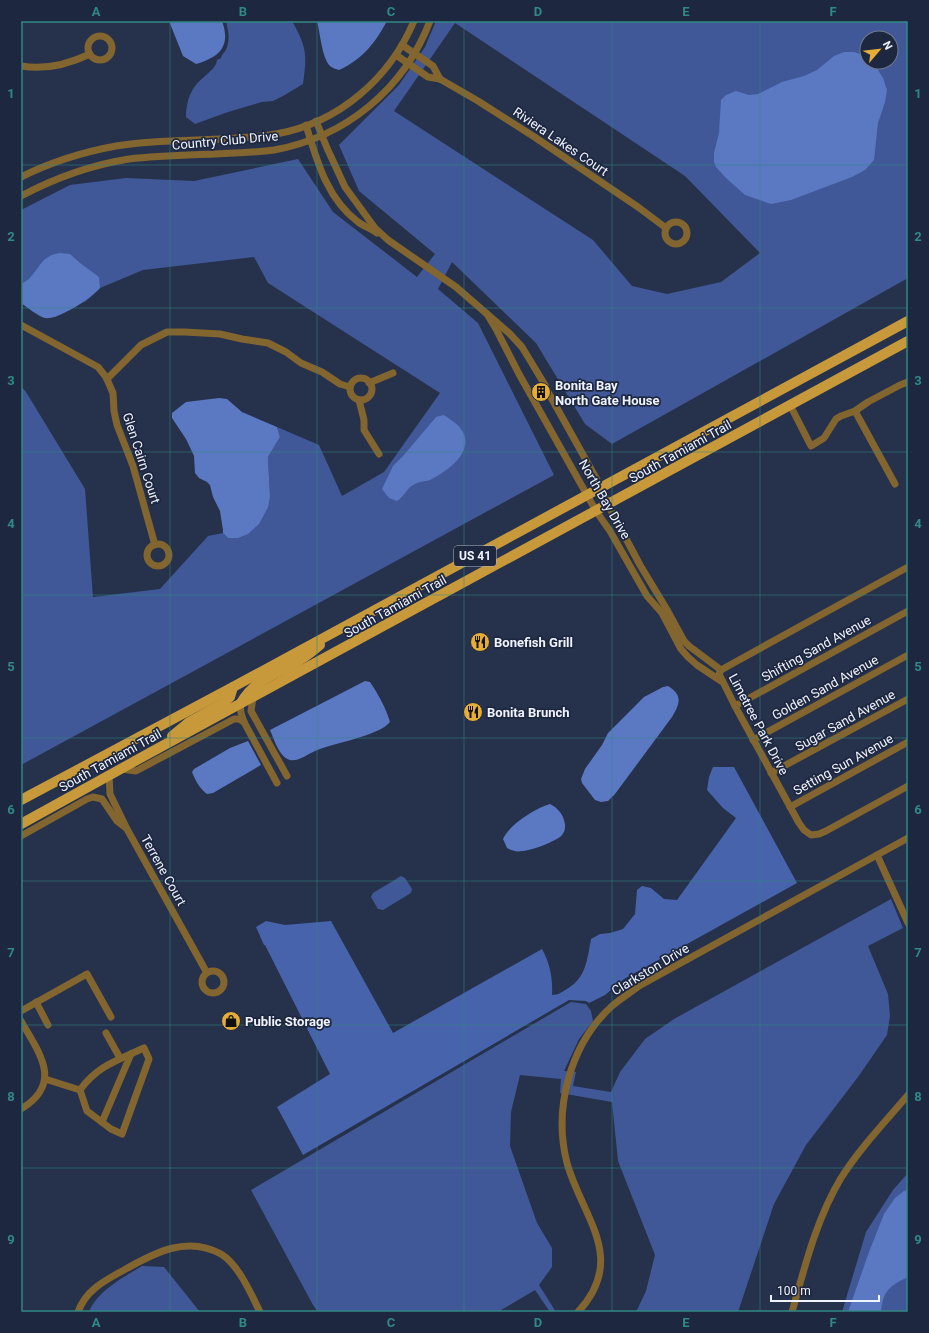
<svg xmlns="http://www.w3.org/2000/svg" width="929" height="1333" viewBox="0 0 929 1333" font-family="Roboto,sans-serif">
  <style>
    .green { fill: #405897; fill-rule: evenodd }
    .forest { fill: #4763ac }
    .water { fill: #5b78c3 }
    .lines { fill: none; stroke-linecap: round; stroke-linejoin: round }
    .minor { stroke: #82652f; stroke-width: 7 }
    .primary { stroke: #c8993b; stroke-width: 10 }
    .grid { fill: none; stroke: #318984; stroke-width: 1; stroke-opacity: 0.55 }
    .labels { text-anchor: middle; stroke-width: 3.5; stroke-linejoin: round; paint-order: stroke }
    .shield { fill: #1d2740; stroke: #b1b6c5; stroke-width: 1 }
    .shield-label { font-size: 12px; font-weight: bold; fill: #f0f4fe }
    .street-label { font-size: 13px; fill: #f0f4fe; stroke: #1d2740 }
    .poi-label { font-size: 13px; font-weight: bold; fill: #f0f4fe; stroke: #1d2740; text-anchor: start }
    .neatline { fill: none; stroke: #318984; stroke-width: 1.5 }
    .grid-label { font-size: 13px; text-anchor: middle; font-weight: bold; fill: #318984 }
  </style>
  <rect width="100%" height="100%" fill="#26314b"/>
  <g class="green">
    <path d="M226 21H292C307 48 307 54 303 84L283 96 273 101 262 102 228 112 195 124 186 117C186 101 191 87 204 77 210 71 216 68 217 60L221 58C222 53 226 52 227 47 230 38 228 30 226 21Z"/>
    <path d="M436 21H908V278L612 444 585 424 536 343 452 262 438 289 478 323 554 475 21 765V386L26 392 85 489 93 597 160 589 208 536 223 533 228 538 270 496 268 457 280 437 277 427 319 445 342 496 384 472 440 393 268 283 254 257 143 270 100 288 92 296 86 301 55 317 45 318 21 303V210L70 185 126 178 194 181 298 159 333 212 417 277 435 254 359 191 339 145 399 85 425 47ZM455 23 685 176 760 253 721 282 667 294 632 286 593 240 394 111ZM867 38H891V62H867Z"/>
    <polygon points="401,876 405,878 412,889 411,893 383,910 378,909 371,897 373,893"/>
    <polygon points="891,899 903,928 868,946 888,994 890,1016 887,1035 858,1077 806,1145 774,1204 738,1312 636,1312 646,1291 655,1255 618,1161 612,1102 560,1093 561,1079 520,1075 511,1112 510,1146 537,1223 552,1248 552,1267 539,1285 556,1312 550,1312 535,1290 498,1312 318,1312 313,1305 251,1190 571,1002 586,1004 591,1011 593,1021 579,1039 564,1071 576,1072 573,1086 611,1092 620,1072 645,1039 674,1019"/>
    <polygon points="908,1173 908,1312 842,1312 866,1232 893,1190"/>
    <path d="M142 1266 164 1267 200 1312H89C97 1291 124 1277 142 1266Z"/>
  </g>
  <path class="forest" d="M713 767H734L797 883 624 979 605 995 589 1003 586 1001 569 1000 303 1155 277 1107 330 1074 265 945H264L256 927 266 921 285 925 331 921 393 1033 542 949C550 963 553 979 552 995 558 995 562 992 567 989 586 978 587 960 591 939L600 934 610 933 623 929 635 914 637 890 642 886 651 888 664 899 677 900 736 818 723 808 707 790 709 777Z"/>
  <g class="water">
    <path d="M169 21H222C231 46 220 57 196 64L183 56Z"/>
    <path d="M317 21H387C375 43 363 59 339 70 336 69 332 68 330 66 322 58 320 32 317 21Z"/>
    <polygon points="844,52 854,52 867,56 867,62 873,62 883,78 887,90 885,102 878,123 874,160 865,170 852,177 791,200 771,204 745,195 725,177 716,167 714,162 714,153 719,133 721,100 726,95 736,91 749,95 758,94 782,82 804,76 817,70 834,56"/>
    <path d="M60 253 70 254 80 263 99 277 100 288C91 298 59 320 45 318 39 317 27 307 21 303V284C39 276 37 256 60 253Z"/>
    <polygon points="219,398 227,399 242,412 277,427 280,437 268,457 270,496 268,507 259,524 248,534 238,538 228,538 223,533 223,530 220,511 213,497 210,485 207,482 199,478 195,473 194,456 186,439 172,418 172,413 186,402"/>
    <path d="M444 415C449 419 457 423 461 429 477 450 447 472 430 480 425 482 419 481 415 484 407 487 404 497 397 501L389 498 382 489 393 466 404 455 436 417Z"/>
    <path d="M365 681 370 682C378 694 386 708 390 722 379 736 333 743 315 751 308 754 298 762 290 760 279 757 274 739 270 730Z"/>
    <path d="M668 686C683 695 680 704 672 717L615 794 608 801 601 802 595 800 582 783 581 779 585 769 602 745 608 733 644 697 663 687Z"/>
    <path d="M248 741 261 765 213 793 207 794C200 789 195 780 192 772L194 769 230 748Z"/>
    <path d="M550 804C556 807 560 811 563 817 565 823 567 829 562 835 557 841 531 851 522 851 517 852 512 851 507 848L503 839C510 824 534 809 550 804Z"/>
    <path d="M908 1190V1277C889 1286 883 1291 881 1312H848L869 1252 884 1214 895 1198 904 1191Z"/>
  </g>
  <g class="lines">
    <g class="minor">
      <circle cx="100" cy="48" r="12"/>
      <polyline points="402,45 433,66 440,79"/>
      <polyline points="396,55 428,77 440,79 478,101 533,136 638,207 666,228"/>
      <path d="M21 66C44 70 69 64 90 54"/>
      <polyline points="316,121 327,148 345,187 375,228 388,240 456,287 509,333 522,347 545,385"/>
      <path d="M306 125C317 161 327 199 358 222 364 226 371 229 377 233"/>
      <path d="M21 177C51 162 83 152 116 146 169 137 224 143 276 134 339 123 390 78 414 21"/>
      <path d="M21 196C55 178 91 165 129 159 164 155 200 155 235 153 248 152 261 152 274 150 346 137 404 89 430 21"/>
      <circle cx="676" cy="233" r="11"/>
      <polyline points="487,314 496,329 519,374 596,511 610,531 647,596 662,613 681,649 688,657 697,665 721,681"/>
      <polyline points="21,325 98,367 106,377 113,393 114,411 117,425 133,466 155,545"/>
      <circle cx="361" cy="389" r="11"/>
      <polyline points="107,379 141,345 167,332 185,332 220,334 242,339 268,343 286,352 301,363 322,372 340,384 350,387"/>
      <polyline points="369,383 393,373"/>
      <polyline points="548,392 601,487 608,505 640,565 666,608 684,641 689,646 721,670"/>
      <polyline points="359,400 364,420 364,430 379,454"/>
      <polyline points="790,405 811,446 824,438 836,419 841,416 855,411 868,402 900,385 908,382"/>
      <polyline points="855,411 895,484"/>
      <circle cx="158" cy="555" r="11"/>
      <polyline points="908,567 739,660 721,670 719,674 735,706 799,823 804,830 811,835 819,834 826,831 908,786"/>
      <polyline points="253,698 251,711 287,776"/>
      <polyline points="240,704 241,713 244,722 277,783"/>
      <polyline points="735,706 908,611"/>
      <polyline points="753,740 908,655"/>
      <polyline points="121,769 136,771 234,719 239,719 244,722"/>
      <polyline points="771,773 908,699"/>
      <polyline points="109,775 110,794 127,829 207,973"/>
      <polyline points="790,807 908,742"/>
      <polyline points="21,836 87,799 93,797 102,799 117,821 126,828"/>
      <polyline points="877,855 908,923"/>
      <circle cx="213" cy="982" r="11"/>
      <polyline points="36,1002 48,1025"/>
      <polyline points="21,1011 87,974 111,1017"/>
      <path d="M21 1021C39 1053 64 1083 21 1109"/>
      <polyline points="106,1033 120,1058"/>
      <path d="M45 1079 80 1090 87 1111 111 1129 122 1134 149 1059 144 1048C118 1060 97 1066 80 1090"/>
      <polyline points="102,1122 131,1054"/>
      <path d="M78 1312C86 1290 104 1281 124 1270 154 1253 187 1235 221 1254 239 1265 251 1294 260 1312"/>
      <path d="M578 1312C628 1258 582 1217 567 1163 553 1109 570 1044 612 1006 620 999 630 993 639 986L908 838"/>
      <path d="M792 1312C805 1266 816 1220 841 1178 860 1148 885 1122 908 1095"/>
    </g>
    <g class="primary">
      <path d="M241 703C255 678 278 675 300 660 307 656 314 650 320 645"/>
      <polyline points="172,736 189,722 225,702 230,697 233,687"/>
      <polyline points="21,800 233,687 908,321"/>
      <polyline points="21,824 155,750 908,341"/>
    </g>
  </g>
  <path class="grid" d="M170 21V1312M317 21V1312M464 21V1312M612 21V1312M760 21V1312M21 165H908M21 308H908M21 452H908M21 595H908M21 738H908M21 881H908M21 1025H908M21 1168H908"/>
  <defs>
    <g id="building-disc" transform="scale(1)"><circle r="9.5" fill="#e6ad36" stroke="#1d2740"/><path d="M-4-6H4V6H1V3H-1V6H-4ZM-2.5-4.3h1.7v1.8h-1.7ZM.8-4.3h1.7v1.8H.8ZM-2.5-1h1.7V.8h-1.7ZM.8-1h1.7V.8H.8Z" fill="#111"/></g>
    <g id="restaurant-disc" transform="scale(1)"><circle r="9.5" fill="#e6ad36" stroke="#1d2740"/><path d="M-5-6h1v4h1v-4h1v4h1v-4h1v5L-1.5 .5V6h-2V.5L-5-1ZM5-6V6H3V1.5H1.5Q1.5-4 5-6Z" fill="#111"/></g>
    <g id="shop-disc" transform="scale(1)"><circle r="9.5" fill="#e6ad36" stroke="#1d2740"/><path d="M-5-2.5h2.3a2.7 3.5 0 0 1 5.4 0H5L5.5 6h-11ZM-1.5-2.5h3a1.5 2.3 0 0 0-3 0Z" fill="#111"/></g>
  </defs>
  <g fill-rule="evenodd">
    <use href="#building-disc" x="541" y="392"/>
    <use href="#restaurant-disc" x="480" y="642"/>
    <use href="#restaurant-disc" x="473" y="712"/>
    <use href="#shop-disc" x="231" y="1021"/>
  </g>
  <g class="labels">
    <rect class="shield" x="454" y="546" width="42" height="20" rx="3"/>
    <g class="shield-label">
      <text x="475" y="560">US 41</text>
    </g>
    <g class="street-label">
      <text transform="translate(225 140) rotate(-5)" y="5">Country Club Drive</text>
      <text transform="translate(561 141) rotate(34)" y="5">Riviera Lakes Court</text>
      <text transform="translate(680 451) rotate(-29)" y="5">South Tamiami Trail</text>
      <text transform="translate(142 458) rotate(72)" y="5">Glen Cairn Court</text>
      <text transform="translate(605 499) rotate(60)" y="5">North Bay Drive</text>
      <text transform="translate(395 606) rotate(-29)" y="5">South Tamiami Trail</text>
      <text transform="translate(816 648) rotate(-29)" y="5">Shifting Sand Avenue</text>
      <text transform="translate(825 687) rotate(-29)" y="5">Golden Sand Avenue</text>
      <text transform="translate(845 720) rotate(-29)" y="5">Sugar Sand Avenue</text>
      <text transform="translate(759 724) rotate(62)" y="5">Limetree Park Drive</text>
      <text transform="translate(110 760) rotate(-29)" y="5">South Tamiami Trail</text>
      <text transform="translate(843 764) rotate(-29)" y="5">Setting Sun Avenue</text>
      <text transform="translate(164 870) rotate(61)" y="5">Terrene Court</text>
      <text transform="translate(650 969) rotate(-31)" y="5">Clarkston Drive</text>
    </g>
    <g class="poi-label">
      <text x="555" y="390">Bonita Bay<tspan x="555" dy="15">North Gate House</tspan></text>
      <text x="494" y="647">Bonefish Grill</text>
      <text x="487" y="717">Bonita Brunch</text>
      <text x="245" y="1026">Public Storage</text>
    </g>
  </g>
  <rect width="929" height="1333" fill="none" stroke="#1d2740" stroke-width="44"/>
  <g transform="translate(879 50) rotate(62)"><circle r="19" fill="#1d2740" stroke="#71798c"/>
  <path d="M0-3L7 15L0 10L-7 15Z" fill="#e6ad36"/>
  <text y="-6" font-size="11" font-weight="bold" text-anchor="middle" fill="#f0f4fe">N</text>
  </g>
  <path d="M771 1295v6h108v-6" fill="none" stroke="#f0f4fe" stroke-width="2"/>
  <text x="777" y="1295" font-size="12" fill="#f0f4fe" stroke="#1d2740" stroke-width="3" paint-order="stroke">100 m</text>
  <rect x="22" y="22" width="885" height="1289" class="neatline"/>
  <g class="grid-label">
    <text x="96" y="16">A</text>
    <text x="243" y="16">B</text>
    <text x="391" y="16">C</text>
    <text x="538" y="16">D</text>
    <text x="686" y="16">E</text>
    <text x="833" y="16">F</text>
    <text x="11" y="98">1</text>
    <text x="918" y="98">1</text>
    <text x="11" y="241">2</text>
    <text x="918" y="241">2</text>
    <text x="11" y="385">3</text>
    <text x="918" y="385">3</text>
    <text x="11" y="528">4</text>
    <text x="918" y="528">4</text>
    <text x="11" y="671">5</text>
    <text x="918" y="671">5</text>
    <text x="11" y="814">6</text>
    <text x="918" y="814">6</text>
    <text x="11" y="957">7</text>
    <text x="918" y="957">7</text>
    <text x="11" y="1101">8</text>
    <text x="918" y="1101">8</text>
    <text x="11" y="1244">9</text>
    <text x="918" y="1244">9</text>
    <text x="96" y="1327">A</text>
    <text x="243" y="1327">B</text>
    <text x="391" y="1327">C</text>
    <text x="538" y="1327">D</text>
    <text x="686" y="1327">E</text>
    <text x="833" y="1327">F</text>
  </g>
</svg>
